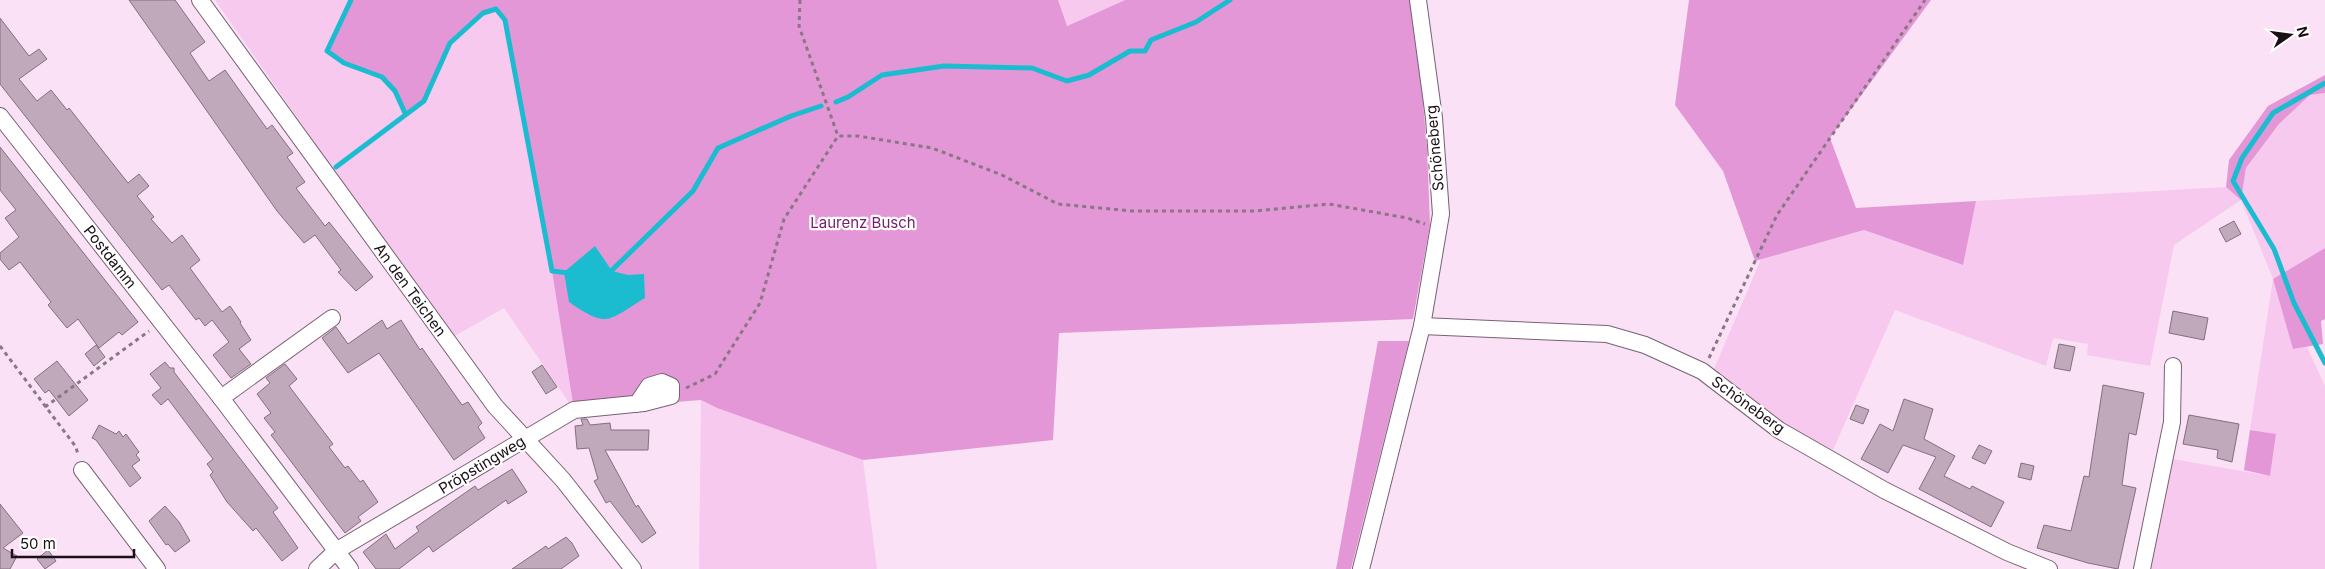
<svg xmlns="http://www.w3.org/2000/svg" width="2325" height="569" viewBox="0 0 2325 569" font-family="Inter,sans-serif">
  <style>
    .green { fill: #f8c9ee }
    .forest { fill: #e497d6 }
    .water { fill: #1cbcd0 }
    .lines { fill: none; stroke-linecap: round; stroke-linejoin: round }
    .stream { stroke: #1cbcd0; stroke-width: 5 }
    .building { fill: #c1a9bc; stroke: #846e7f }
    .minor-casing { stroke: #776273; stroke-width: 18 }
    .path { stroke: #887784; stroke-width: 3; stroke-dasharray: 4 4; stroke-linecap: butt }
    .minor { stroke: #fff; stroke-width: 16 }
    .labels { text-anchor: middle; stroke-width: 4.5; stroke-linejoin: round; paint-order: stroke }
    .street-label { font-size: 15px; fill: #1a1118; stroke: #fff }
    .park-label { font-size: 15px; fill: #751c6b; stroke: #fff }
  </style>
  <rect width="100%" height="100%" fill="#fae1f5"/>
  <g class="green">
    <polygon points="215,0 351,0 328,51 344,63 382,77 395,91 406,113 424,101 450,43 483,13 496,9 505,20 552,271 574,410 504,308 451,338"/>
    <polygon points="1058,0 1125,0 1066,26"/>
    <polygon points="2325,93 2325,248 2273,279 2294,349 2307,347 2325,386 2325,569 2150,569 2173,459 2270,476 2276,434 2250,430 2273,279 2241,200 2174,245 2150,366 2087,355 2088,344 2053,338 2046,366 1895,310 1833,450 1783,424 1714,369 1761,259 1864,230 1962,265 1976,201 2226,187 2241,200 2246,168 2279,124 2310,95"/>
    <polygon points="701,400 717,408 863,460 877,569 699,569"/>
  </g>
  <g class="forest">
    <polygon points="351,0 1058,0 1067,26 1125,0 1414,0 1427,148 1430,225 1413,319 1059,333 1053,440 863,460 717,408 701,400 574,410 552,271 505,20 496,9 483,13 450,43 424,101 405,113 395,91 382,77 344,63 328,51"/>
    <polygon points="1689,0 1931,0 1830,138 1856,208 1976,201 1963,265 1864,230 1755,261 1723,171 1675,105"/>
    <polygon points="2325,75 2325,93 2310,95 2279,124 2246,168 2241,200 2226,187 2229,160 2268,106"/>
    <polygon points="2325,248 2325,319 2321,321 2323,344 2293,349 2273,279"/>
    <polygon points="1378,341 1409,341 1351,569 1336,569"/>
    <polygon points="2250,430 2276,434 2270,476 2244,470"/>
  </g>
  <path class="water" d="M595 246 612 271 628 275 644 274 645 298C607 321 608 329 569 302L564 272Z"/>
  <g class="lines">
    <g class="stream">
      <polyline points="351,0 327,51 344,63 382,77 395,91 405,113"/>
      <polyline points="2325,83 2273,113 2242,158 2233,181 2274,249 2294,303 2325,363"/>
      <polyline points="836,102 848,97 882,75 944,66 1032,68 1067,81 1089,75 1130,51 1145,51 1151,40 1196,22 1230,0"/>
      <polyline points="336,167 424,101 450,43 483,13 496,9 505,20 552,271 569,273"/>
      <polyline points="608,274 693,191 718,148 791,116 821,106"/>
    </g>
  </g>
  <g class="building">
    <polygon points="129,0 175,0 205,42 190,53 200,68 209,81 225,70 267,129 272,125 293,153 287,157 305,182 296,188 325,226 329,222 373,277 356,291 338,272 341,270 315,235 304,243 277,211"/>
    <polygon points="0,18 29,56 39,49 47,59 19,79 37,101 51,90 67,110 69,108 128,183 139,174 149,186 137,196 154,217 151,219 172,243 182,235 200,260 190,268 222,312 230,306 241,322 240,323 251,340 239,349 251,364 231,378 213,355 229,342 212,320 205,326 199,318 196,320 169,285 162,290 0,84"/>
    <polygon points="0,147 138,322 122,335 119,332 99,348 78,319 67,328 48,305 51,302 20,262 9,270 0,259 0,253 19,237 5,218 16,210 0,190"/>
    <polygon points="2234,221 2241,234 2226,242 2219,229"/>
    <polygon points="2173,311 2208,318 2204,340 2169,333"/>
    <polygon points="382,320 387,329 401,320 420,350 422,348 462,405 468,402 482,423 478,427 485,438 454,460 379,353 348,373 322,338 336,327 348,344"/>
    <polygon points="2059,344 2075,347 2070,371 2054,368"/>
    <polygon points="96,345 105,357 94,366 85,354"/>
    <polygon points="57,361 88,400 69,416 49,390 45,393 34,379"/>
    <polygon points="165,362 170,368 174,368 174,372 278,508 273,512 298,548 282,561 256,528 253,531 227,502 210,475 213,472 207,464 213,459 168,399 161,405 152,395 161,388 150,374"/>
    <polygon points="285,364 297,379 289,386 333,444 329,447 345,468 348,466 360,482 363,480 378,502 358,517 361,521 345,533 271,435 275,432 264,418 271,413 257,394 270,383 266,378"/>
    <polygon points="542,365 557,387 546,394 532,372"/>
    <polygon points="2103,385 2144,393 2136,435 2129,433 2122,485 2136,488 2118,569 2088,563 2037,548 2044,525 2071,531 2084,476 2089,477"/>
    <polygon points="1904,399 1933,409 1924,439 1955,456 1944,476 1970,489 1972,486 2004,502 1991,527 1919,489 1936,457 1903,445 1888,473 1861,459 1880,424 1893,431"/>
    <polygon points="1856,405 1869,410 1863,424 1850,419"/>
    <polygon points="2189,415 2239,424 2232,462 2217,458 2218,450 2183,444"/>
    <polygon points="581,419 587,419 590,425 610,423 611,430 649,430 648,450 605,450 636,507 638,505 656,533 642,543 610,501 606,503 594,481 598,479 589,448 577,449 575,426 583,425"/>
    <polygon points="99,425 116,434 119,431 123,437 126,434 139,452 136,455 140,460 132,466 141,478 130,487 96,440 92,438"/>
    <polygon points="1979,445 1992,451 1985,464 1972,458"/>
    <polygon points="2021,463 2034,466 2031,480 2018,477"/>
    <polygon points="512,469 527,492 508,504 506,500 433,552 429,546 399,569 376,569 363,552 386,534 395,549 419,531 416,527 475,486 478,490"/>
    <polygon points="0,504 23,533 3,548 17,556 10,569 0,569"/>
    <polygon points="165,506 179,522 190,541 175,552 168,544 166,545 149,521"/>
    <polygon points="566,537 572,543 579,556 561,569 512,569 546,546 548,549"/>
    <polygon points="48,550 56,561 45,569 37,559"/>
  </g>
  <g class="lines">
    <g class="minor-casing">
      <g id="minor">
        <polyline points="200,0 495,406 563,480 633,569"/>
        <polyline points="0,116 221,398 350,569"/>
        <polyline points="1422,326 1607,334 1645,345 1702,371 1779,430 1884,490 2007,552 2049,569"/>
        <polyline points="221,398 332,318"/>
        <polyline points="82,470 157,569"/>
        <polyline points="317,569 336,551 574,410 644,403 671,396 671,386 662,382 649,386 637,404"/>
        <polyline points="1361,569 1422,326 1441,214 1434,118 1418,0"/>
        <polyline points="2142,569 2172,422 2173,366"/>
      </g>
    </g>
    <g class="path">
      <polyline points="800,0 799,26 838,136"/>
      <polyline points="0,346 76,447 78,455"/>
      <polyline points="1709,358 1777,215 1925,0"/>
      <polyline points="686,388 715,374 760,303 784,219 838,136 858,136 932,148 1002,175 1058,204 1132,211 1255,211 1329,204 1407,218 1425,224"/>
      <polyline points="45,407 149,331"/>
    </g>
    <use href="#minor" class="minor"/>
  </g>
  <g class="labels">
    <g class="street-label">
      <text transform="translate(1435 148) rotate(-95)" y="5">Schöneberg</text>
      <text transform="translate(110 257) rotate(52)" y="5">Postdamm</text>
      <text transform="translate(410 290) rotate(54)" y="5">An den Teichen</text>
      <text transform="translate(1748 405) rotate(36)" y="5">Schöneberg</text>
      <text transform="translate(482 465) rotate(-31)" y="5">Pröpstingweg</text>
    </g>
    <g class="park-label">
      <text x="863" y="228">Laurenz Busch</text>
    </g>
  </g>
  <g transform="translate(2290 35) rotate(76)" stroke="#ffffff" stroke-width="4" paint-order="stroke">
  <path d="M0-4L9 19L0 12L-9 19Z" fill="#1a1118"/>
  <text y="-8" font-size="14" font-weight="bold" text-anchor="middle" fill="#1a1118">N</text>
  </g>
  <path d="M12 549v8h122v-8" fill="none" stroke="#1a1118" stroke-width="2.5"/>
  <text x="20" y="549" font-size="15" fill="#1a1118" stroke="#ffffff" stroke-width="4" paint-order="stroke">50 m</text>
</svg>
